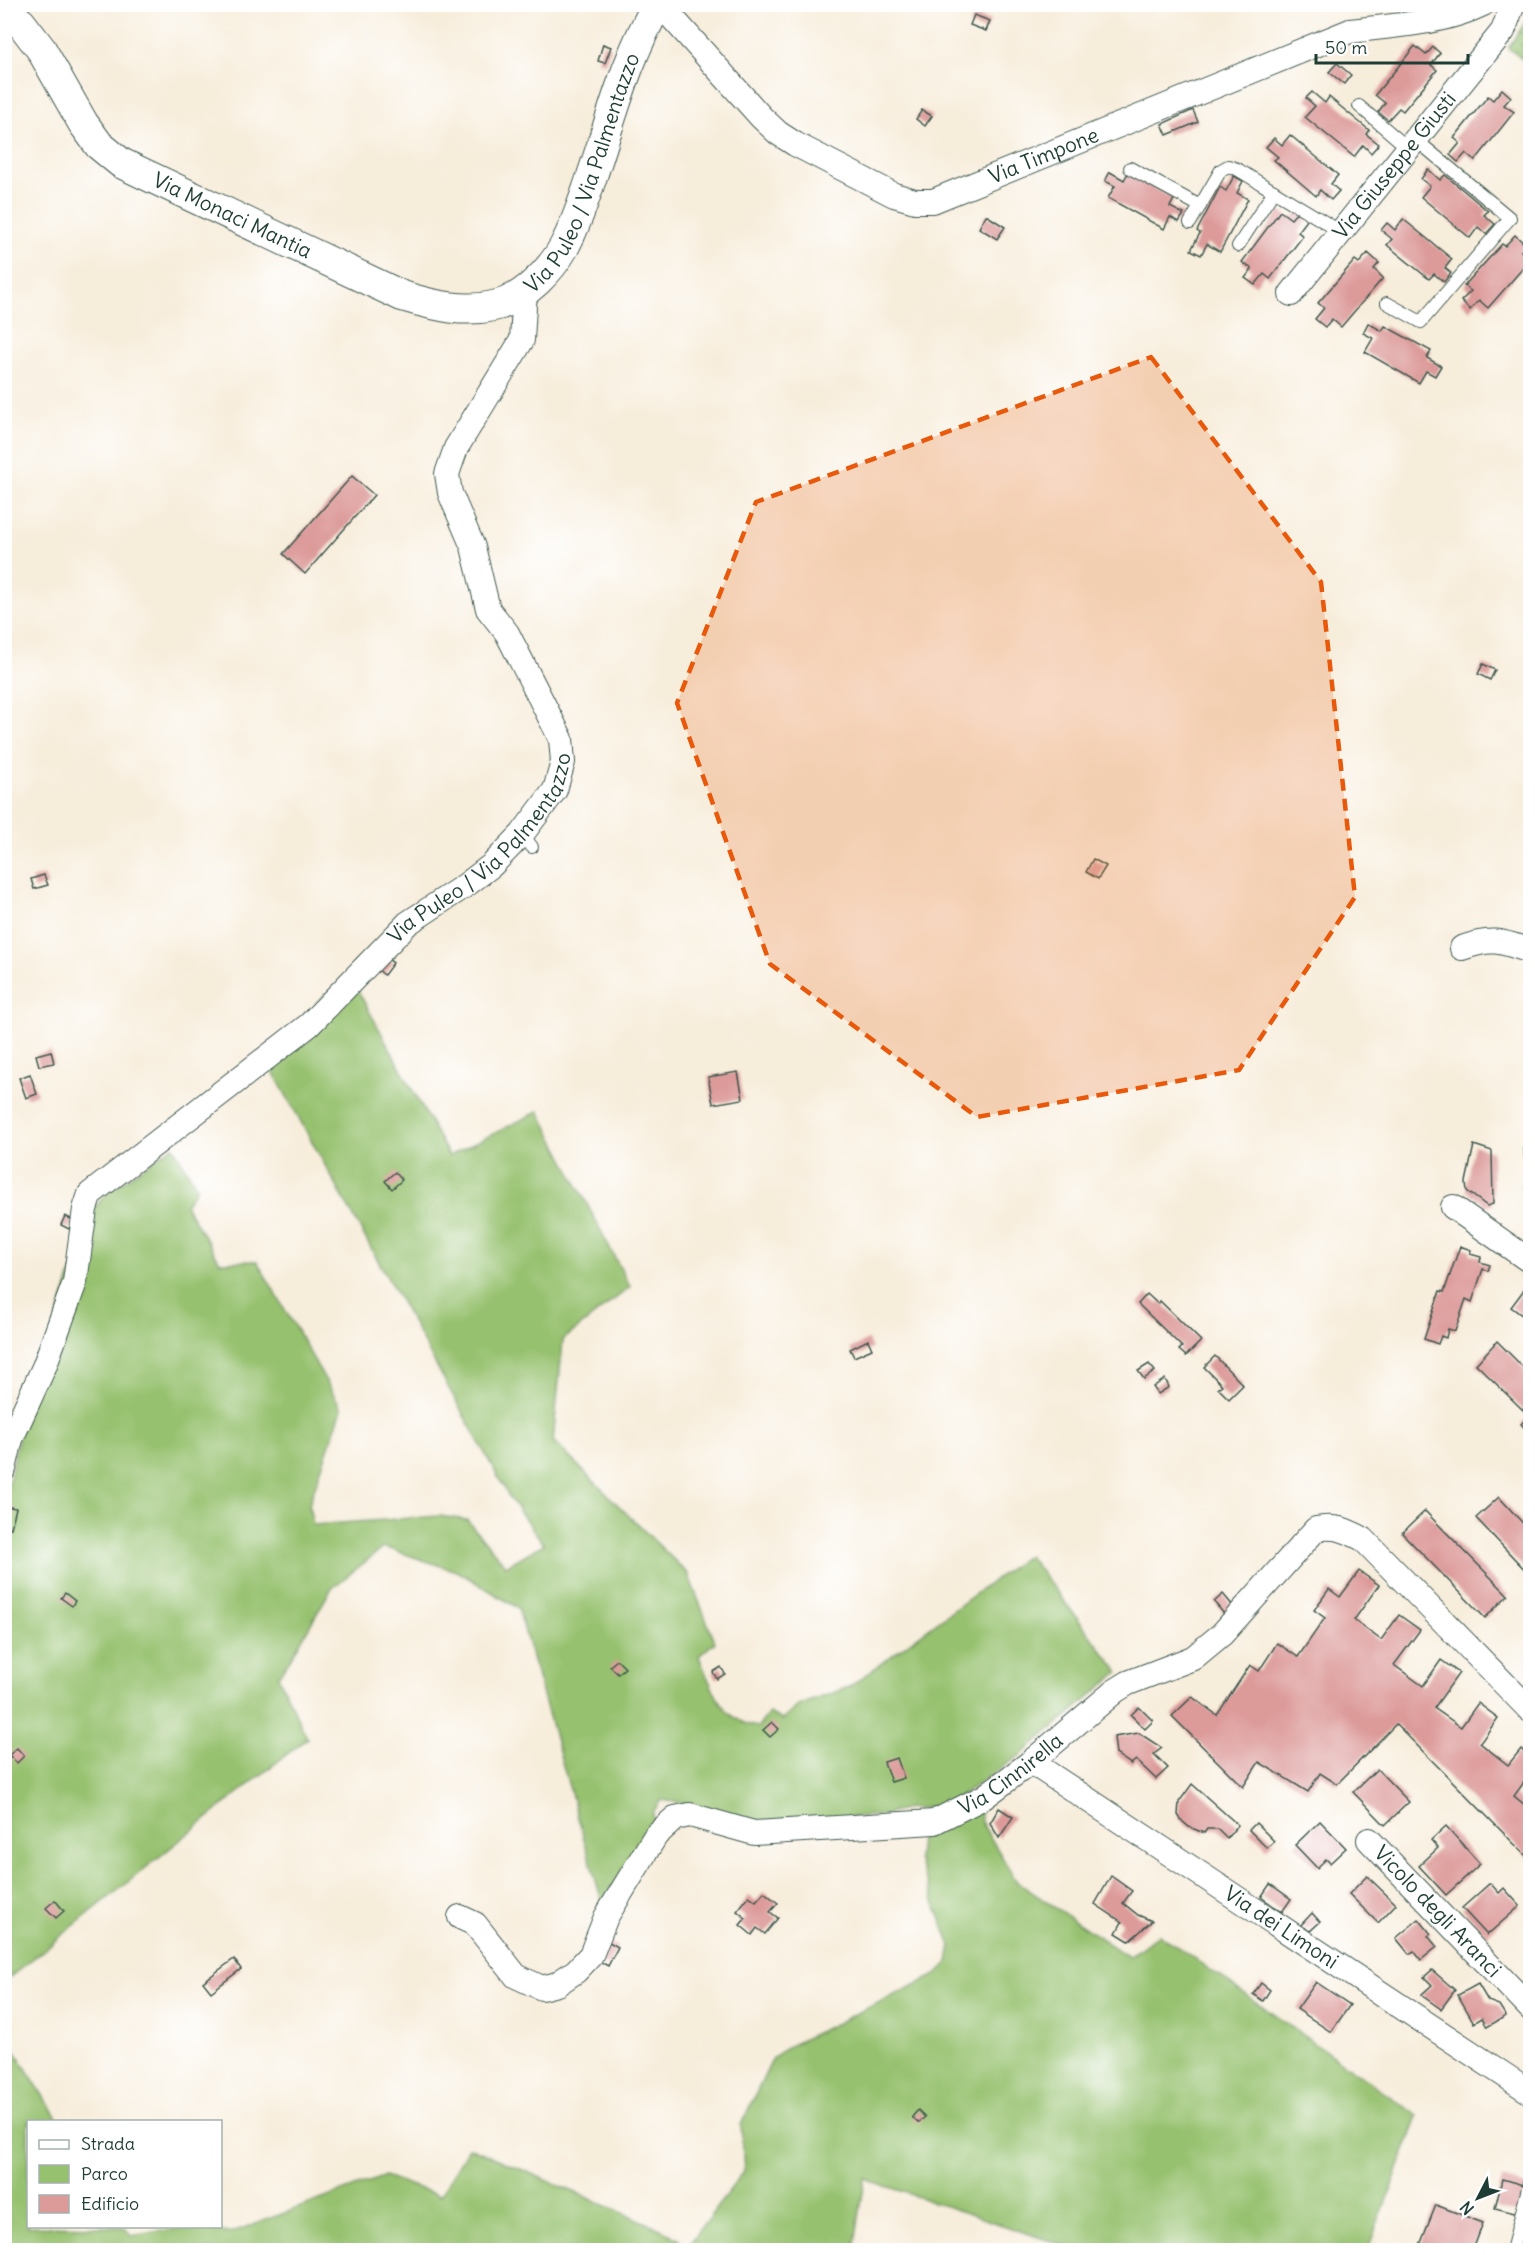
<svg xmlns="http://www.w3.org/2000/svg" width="1535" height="2255" viewBox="0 0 1535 2255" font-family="Delius,sans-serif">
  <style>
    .green { fill: #96c16e; stroke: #5a7f51; stroke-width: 1.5 }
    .park { fill: url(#park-dots); stroke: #5a7f51; stroke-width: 1.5 }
    .building { fill: #dc9a99 }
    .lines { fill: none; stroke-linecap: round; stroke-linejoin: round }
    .service-casing { stroke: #3f574d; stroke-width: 14 }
    .minor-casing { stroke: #3f574d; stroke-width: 26 }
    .tertiary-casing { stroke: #3f574d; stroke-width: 32 }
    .service { stroke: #fff; stroke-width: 12 }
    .minor { stroke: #fff; stroke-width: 24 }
    .tertiary { stroke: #fff; stroke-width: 30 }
    .marked { fill: #e8590c; fill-opacity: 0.2; stroke: #e8590c; stroke-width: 4.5; stroke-dasharray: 12 8; stroke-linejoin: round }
    .labels { text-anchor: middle; stroke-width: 4.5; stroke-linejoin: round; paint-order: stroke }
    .street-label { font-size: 21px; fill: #1f3d34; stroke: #fff }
  </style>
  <defs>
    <pattern id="park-dots" width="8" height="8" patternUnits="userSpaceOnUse" patternTransform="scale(1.5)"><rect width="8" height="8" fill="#96c16e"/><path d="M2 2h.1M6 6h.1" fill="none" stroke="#7a9e5b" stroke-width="1.8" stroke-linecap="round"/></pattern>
  </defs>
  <rect width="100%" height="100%" fill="#fff"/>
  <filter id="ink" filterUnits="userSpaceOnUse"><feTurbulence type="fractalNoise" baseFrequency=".0167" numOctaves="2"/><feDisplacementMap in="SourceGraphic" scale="12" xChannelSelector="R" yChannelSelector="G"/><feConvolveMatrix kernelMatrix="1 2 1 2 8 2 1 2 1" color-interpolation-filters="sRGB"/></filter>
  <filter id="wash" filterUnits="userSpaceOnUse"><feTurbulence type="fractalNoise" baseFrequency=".008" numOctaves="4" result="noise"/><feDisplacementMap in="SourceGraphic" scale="24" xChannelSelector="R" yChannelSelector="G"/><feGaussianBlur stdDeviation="1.35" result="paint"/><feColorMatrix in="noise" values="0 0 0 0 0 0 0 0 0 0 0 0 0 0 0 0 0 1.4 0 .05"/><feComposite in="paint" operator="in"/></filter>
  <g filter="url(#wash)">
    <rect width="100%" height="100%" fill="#f7eddb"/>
    <g class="green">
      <path d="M356 987 449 1156 539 1111 630 1287 563 1340 553 1441 688 1574 715 1642 699 1656C711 1686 721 1721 758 1727L769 1713 782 1720 798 1706 849 1687 1028 1555 1119 1672 1021 1755 953 1801 932 1808H909L885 1815 757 1823 683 1803 661 1800 653 1812 654 1823 602 1902 518 1608 459 1572 384 1547 331 1589 291 1658 278 1676 307 1738 5 1981 4 1554 11 1547 5 1535V1500L17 1443 91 1212 106 1194 173 1146 197 1188 185 1205 220 1262 257 1261 342 1409 309 1504 313 1525 440 1516 467 1520 506 1566 544 1544 511 1500 271 1068Z"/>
      <polygon points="980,1807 981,1822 1017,1882 1129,1957 1159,1934 1418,2116 1368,2249 1371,2250 1077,2250 865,2179 854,2250 685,2250 744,2171 741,2125 773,2058 789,2046 938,1974 948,1962 951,1946 918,1859 920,1837 935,1833"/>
      <polygon points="5,2035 59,2121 28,2122 28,2226 125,2227 131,2236 184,2227 230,2233 385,2176 440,2196 469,2147 665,2231 680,2240 671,2250 5,2250"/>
    </g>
    <polygon class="park" points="1530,15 1530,65 1508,48"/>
    <g id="blocks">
      <g class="building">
        <polygon points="974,15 990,21 986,31 970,25"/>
        <polygon points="603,44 611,47 605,63 598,61"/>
        <polygon points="1415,46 1426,55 1433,47 1440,53 1431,65 1437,70 1403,111 1399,108 1388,120 1378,112 1385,103 1375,95"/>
        <polygon points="1337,63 1351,75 1344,84 1329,72"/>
        <polygon points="1502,89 1511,97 1504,105 1514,112 1475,161 1466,153 1458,162 1450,155 1460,143 1454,138 1488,96 1493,100"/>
        <polygon points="1312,92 1325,103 1329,97 1369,130 1366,134 1379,144 1371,153 1363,145 1354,157 1305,117 1315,106 1306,98"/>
        <polygon points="922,110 932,116 925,126 916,119"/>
        <polygon points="1193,110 1198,122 1167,135 1162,124"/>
        <polygon points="1290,135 1338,175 1331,184 1339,191 1331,200 1320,190 1316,196 1274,160 1278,157 1266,147 1274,138 1282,145"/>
        <polygon points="1428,169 1440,180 1445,175 1488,211 1484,215 1495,224 1486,234 1478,227 1470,238 1421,197 1430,186 1421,179"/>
        <polygon points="1110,172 1124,180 1128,173 1174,199 1170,207 1184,214 1179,222 1170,217 1164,229 1108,198 1115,186 1105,181"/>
        <polygon points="1234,176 1243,181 1237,193 1248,199 1220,252 1207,244 1201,255 1191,250 1200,233 1197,231 1220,187 1226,191"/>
        <polygon points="1280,211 1291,219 1298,211 1308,219 1298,232 1303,236 1270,279 1264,274 1255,285 1245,278 1252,269 1242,262"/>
        <polygon points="986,215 1005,227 997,239 979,228"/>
        <polygon points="1403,219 1452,259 1445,268 1451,273 1444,282 1434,274 1429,279 1387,245 1392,239 1381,230 1387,223 1395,230"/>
        <polygon points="1515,235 1526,245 1521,251 1530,260 1488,308 1479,300 1470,310 1461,301 1471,291 1464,286 1502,244 1505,246"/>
        <polygon points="1368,253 1379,263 1374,269 1383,278 1341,327 1332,319 1325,327 1315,319 1324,308 1318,303 1355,260 1359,263"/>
        <polygon points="1368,323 1382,331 1385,326 1431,351 1427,358 1441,366 1435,376 1426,371 1419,383 1365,352 1373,338 1363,333"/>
        <polygon points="352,476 374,495 305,574 283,554"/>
        <polygon points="1483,664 1495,670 1490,680 1478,674"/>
        <polygon points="1093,859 1106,866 1098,879 1086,872"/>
        <polygon points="44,875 48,885 34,889 31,879"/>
        <polygon points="384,956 393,963 384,975 375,967"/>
        <polygon points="51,1051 54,1063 39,1066 36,1055"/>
        <polygon points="738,1072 743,1099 713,1104 708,1077"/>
        <polygon points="30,1074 37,1094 26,1098 19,1078"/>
        <polygon points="1474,1145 1492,1151 1493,1204 1487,1206 1467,1191 1466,1182"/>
        <polygon points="1524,1149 1530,1149 1530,1196 1527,1196"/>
        <polygon points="395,1172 402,1180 392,1189 385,1181"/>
        <polygon points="65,1216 73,1220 69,1229 61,1225"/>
        <polygon points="1460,1246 1471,1250 1470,1254 1481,1257 1480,1262 1490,1265 1488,1271 1483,1269 1472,1302 1466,1299 1455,1331 1448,1329 1446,1338 1441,1336 1438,1344 1424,1339 1440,1291 1444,1292"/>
        <polygon points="1529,1283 1530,1284 1530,1321 1511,1307"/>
        <polygon points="1147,1294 1158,1304 1160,1301 1201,1341 1186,1356 1179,1350 1182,1347 1138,1304"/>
        <polygon points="868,1340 872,1349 854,1357 850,1349"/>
        <polygon points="1497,1341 1530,1374 1530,1434 1521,1424 1529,1416 1476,1364"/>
        <polygon points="1215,1356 1243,1385 1229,1399 1218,1388 1222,1385 1204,1367"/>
        <polygon points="1149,1364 1155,1371 1144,1379 1138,1371"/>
        <polygon points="1165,1379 1169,1387 1158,1394 1153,1387"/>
        <polygon points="1499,1497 1530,1531 1530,1575 1476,1518"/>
        <polygon points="4,1506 16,1508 11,1528 4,1526"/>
        <polygon points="1425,1511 1508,1595 1485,1618 1402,1533"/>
        <polygon points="1359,1571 1379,1585 1354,1620 1381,1640 1399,1615 1420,1630 1394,1665 1423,1686 1441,1660 1459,1673 1434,1708 1461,1727 1478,1703 1498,1718 1480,1743 1508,1765 1521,1749 1530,1757 1530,1774 1514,1796 1530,1809 1530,1860 1396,1724 1337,1784 1320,1773 1308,1792 1259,1762 1243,1787 1172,1716 1192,1697 1217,1715 1250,1665 1259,1671 1277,1643 1298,1657 1325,1618 1314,1610 1329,1589 1340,1597"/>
        <polygon points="65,1593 75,1601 72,1606 61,1598"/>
        <polygon points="1223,1594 1234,1607 1225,1615 1214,1602"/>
        <polygon points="617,1660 625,1668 618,1674 610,1666"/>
        <polygon points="721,1667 725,1674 717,1679 713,1672"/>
        <polygon points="1139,1707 1153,1721 1145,1729 1131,1715"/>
        <polygon points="772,1722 779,1729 770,1737 763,1730"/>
        <polygon points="1139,1733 1162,1748 1154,1754 1168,1768 1156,1779 1136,1760 1131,1764 1116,1754 1114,1737"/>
        <polygon points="17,1748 24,1756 17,1763 9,1755"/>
        <polygon points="897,1758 904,1778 891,1782 884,1762"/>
        <polygon points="1377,1769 1409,1802 1385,1825 1353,1792"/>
        <polygon points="1192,1784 1238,1825 1227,1838 1218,1829 1207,1829 1204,1833 1189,1827 1182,1821 1178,1815 1179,1802"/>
        <polygon points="999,1808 1013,1817 999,1838 990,1823"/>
        <polygon points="1320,1821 1346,1848 1330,1863 1326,1859 1317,1868 1295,1845"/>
        <polygon points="1256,1823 1274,1841 1267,1848 1249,1830"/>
        <polygon points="1446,1826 1480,1864 1446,1895 1419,1866 1438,1848 1431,1840"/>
        <polygon points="1111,1876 1132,1891 1123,1903 1138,1915 1152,1921 1129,1941 1116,1933 1122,1922 1095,1904"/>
        <polygon points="1367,1876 1396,1904 1378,1923 1349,1894"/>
        <polygon points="1490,1883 1499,1893 1504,1888 1520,1906 1487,1935 1462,1908"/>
        <polygon points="1270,1884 1291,1899 1282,1912 1261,1897"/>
        <polygon points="764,1892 778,1903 770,1912 778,1918 765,1934 757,1928 752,1935 740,1925 746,1918 737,1911 749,1896 756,1901"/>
        <polygon points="55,1900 64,1911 56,1918 46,1908"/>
        <polygon points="1312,1913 1320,1922 1310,1931 1300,1926"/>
        <polygon points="1419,1919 1431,1934 1428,1936 1437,1947 1421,1960 1414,1951 1409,1954 1396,1938"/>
        <polygon points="604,1939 618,1947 608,1966 599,1961"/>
        <polygon points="234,1959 241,1969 211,1992 203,1982"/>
        <polygon points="1432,1970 1455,1990 1441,2009 1421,1995 1432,1985 1424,1977"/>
        <polygon points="1316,1982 1350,2005 1331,2032 1297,2009"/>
        <polygon points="1261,1983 1270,1990 1263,2001 1253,1994"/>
        <polygon points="1478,1984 1488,2001 1499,2005 1506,2016 1487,2027 1482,2018 1474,2023 1458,1995"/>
        <polygon points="918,2110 925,2117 918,2123 912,2117"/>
        <polygon points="1502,2179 1530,2187 1530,2217 1495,2208"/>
        <polygon points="1436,2205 1483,2223 1473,2250 1418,2250"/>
      </g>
    </g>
  </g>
  <g filter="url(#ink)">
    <use href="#blocks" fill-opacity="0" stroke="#3f574d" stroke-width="1.5"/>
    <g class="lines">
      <g class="service-casing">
        <g id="service">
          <polyline points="1359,106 1408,148"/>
          <polyline points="1130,168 1200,206"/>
          <polyline points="1190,223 1221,170 1228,166 1237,169 1341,232"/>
          <polyline points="1238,246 1274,191"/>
          <polyline points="1387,303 1421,322 1510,218 1415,139"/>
          <polyline points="522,834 532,847"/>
          <polyline points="1516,2250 1513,2247 1530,2180"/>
        </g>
      </g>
      <g class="minor-casing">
        <g id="minor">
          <path id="s1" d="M660 4 761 117 778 133 795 144 894 195 915 201H933L1350 31C1394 25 1442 24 1483 4"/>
          <path id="s2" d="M1291 294 1503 31 1513 4"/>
          <path d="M1462 948C1492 937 1501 941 1530 951"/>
          <polyline points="1453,1207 1530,1261"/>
          <path id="s3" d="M4 1469 11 1439 44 1367 75 1282 85 1209 90 1194 309 1025 408 923 466 885 492 865 522 834 555 790 563 762 561 739 507 633 488 609 473 547 450 493 447 474 456 448 522 340 525 290"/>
          <path id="s4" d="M1031 1762 1530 2092"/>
          <path id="s5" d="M1369 1840 1530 2008"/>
          <path id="s6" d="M460 1917 475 1924 516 1976 542 1988 557 1984 576 1971 591 1955 606 1917 656 1835 675 1818 690 1815 754 1833 934 1822 984 1797 1031 1762 1115 1691 1128 1683 1193 1658 1222 1634 1316 1529C1335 1525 1346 1530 1363 1539L1530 1710"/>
        </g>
      </g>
      <g class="tertiary-casing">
        <g id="tertiary">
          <path id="s7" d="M4 10 21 23 41 49 83 123 99 145 121 163 402 296C435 306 467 314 501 304 526 296 551 270 564 247 576 225 583 202 591 179 611 120 626 58 658 4"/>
        </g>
      </g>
      <use href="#service" class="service"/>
      <use href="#minor" class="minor"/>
      <use href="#tertiary" class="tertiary"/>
    </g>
  </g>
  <path class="marked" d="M1151 357 1321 582 1355 897 1239 1070 977 1117 770 964 677 703 756 502Z"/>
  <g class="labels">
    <g class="street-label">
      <text dy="7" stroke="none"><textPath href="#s1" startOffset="466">Via Timpone</textPath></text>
      <text dy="7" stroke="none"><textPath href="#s2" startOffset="165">Via Giuseppe Giusti</textPath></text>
      <text dy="7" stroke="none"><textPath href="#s7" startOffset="768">Via Puleo / Via Palmentazzo</textPath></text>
      <text dy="7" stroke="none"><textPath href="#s7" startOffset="318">Via Monaci Mantia</textPath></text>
      <text dy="7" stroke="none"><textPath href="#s3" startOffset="816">Via Puleo / Via Palmentazzo</textPath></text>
      <text dy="7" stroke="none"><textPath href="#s6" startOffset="687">Via Cinnirella</textPath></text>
      <text dy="7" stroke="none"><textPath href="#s5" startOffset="99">Vicolo degli Aranci</textPath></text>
      <text dy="7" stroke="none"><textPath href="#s4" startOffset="300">Via dei Limoni</textPath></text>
    </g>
  </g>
  <rect width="1535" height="2255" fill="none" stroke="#fff" stroke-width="24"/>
  <rect x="27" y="2120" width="195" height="108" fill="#ffffff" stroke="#a5b1ae" stroke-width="1.5"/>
  <rect x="39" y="2140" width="30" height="9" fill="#ffffff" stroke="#a5b1ae" stroke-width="1.5"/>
  <text x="81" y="2150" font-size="18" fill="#1f3d34">Strada</text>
  <rect x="39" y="2165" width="30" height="18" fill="#96c16e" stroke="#a5b1ae" stroke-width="1.5"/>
  <text x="81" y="2180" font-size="18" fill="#1f3d34">Parco</text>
  <rect x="39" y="2195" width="30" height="18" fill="#dc9a99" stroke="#a5b1ae" stroke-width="1.5"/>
  <text x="81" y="2210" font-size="18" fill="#1f3d34">Edificio</text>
  <g transform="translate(1478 2198) rotate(228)" stroke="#ffffff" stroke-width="4.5" paint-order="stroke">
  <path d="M0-4.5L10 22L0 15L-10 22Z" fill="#1f3d34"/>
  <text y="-9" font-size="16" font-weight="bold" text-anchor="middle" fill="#1f3d34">N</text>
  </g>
  <path d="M1316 54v9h152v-9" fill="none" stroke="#1f3d34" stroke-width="3"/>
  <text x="1325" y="54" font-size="18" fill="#1f3d34" stroke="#ffffff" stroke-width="4.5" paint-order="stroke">50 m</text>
</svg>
